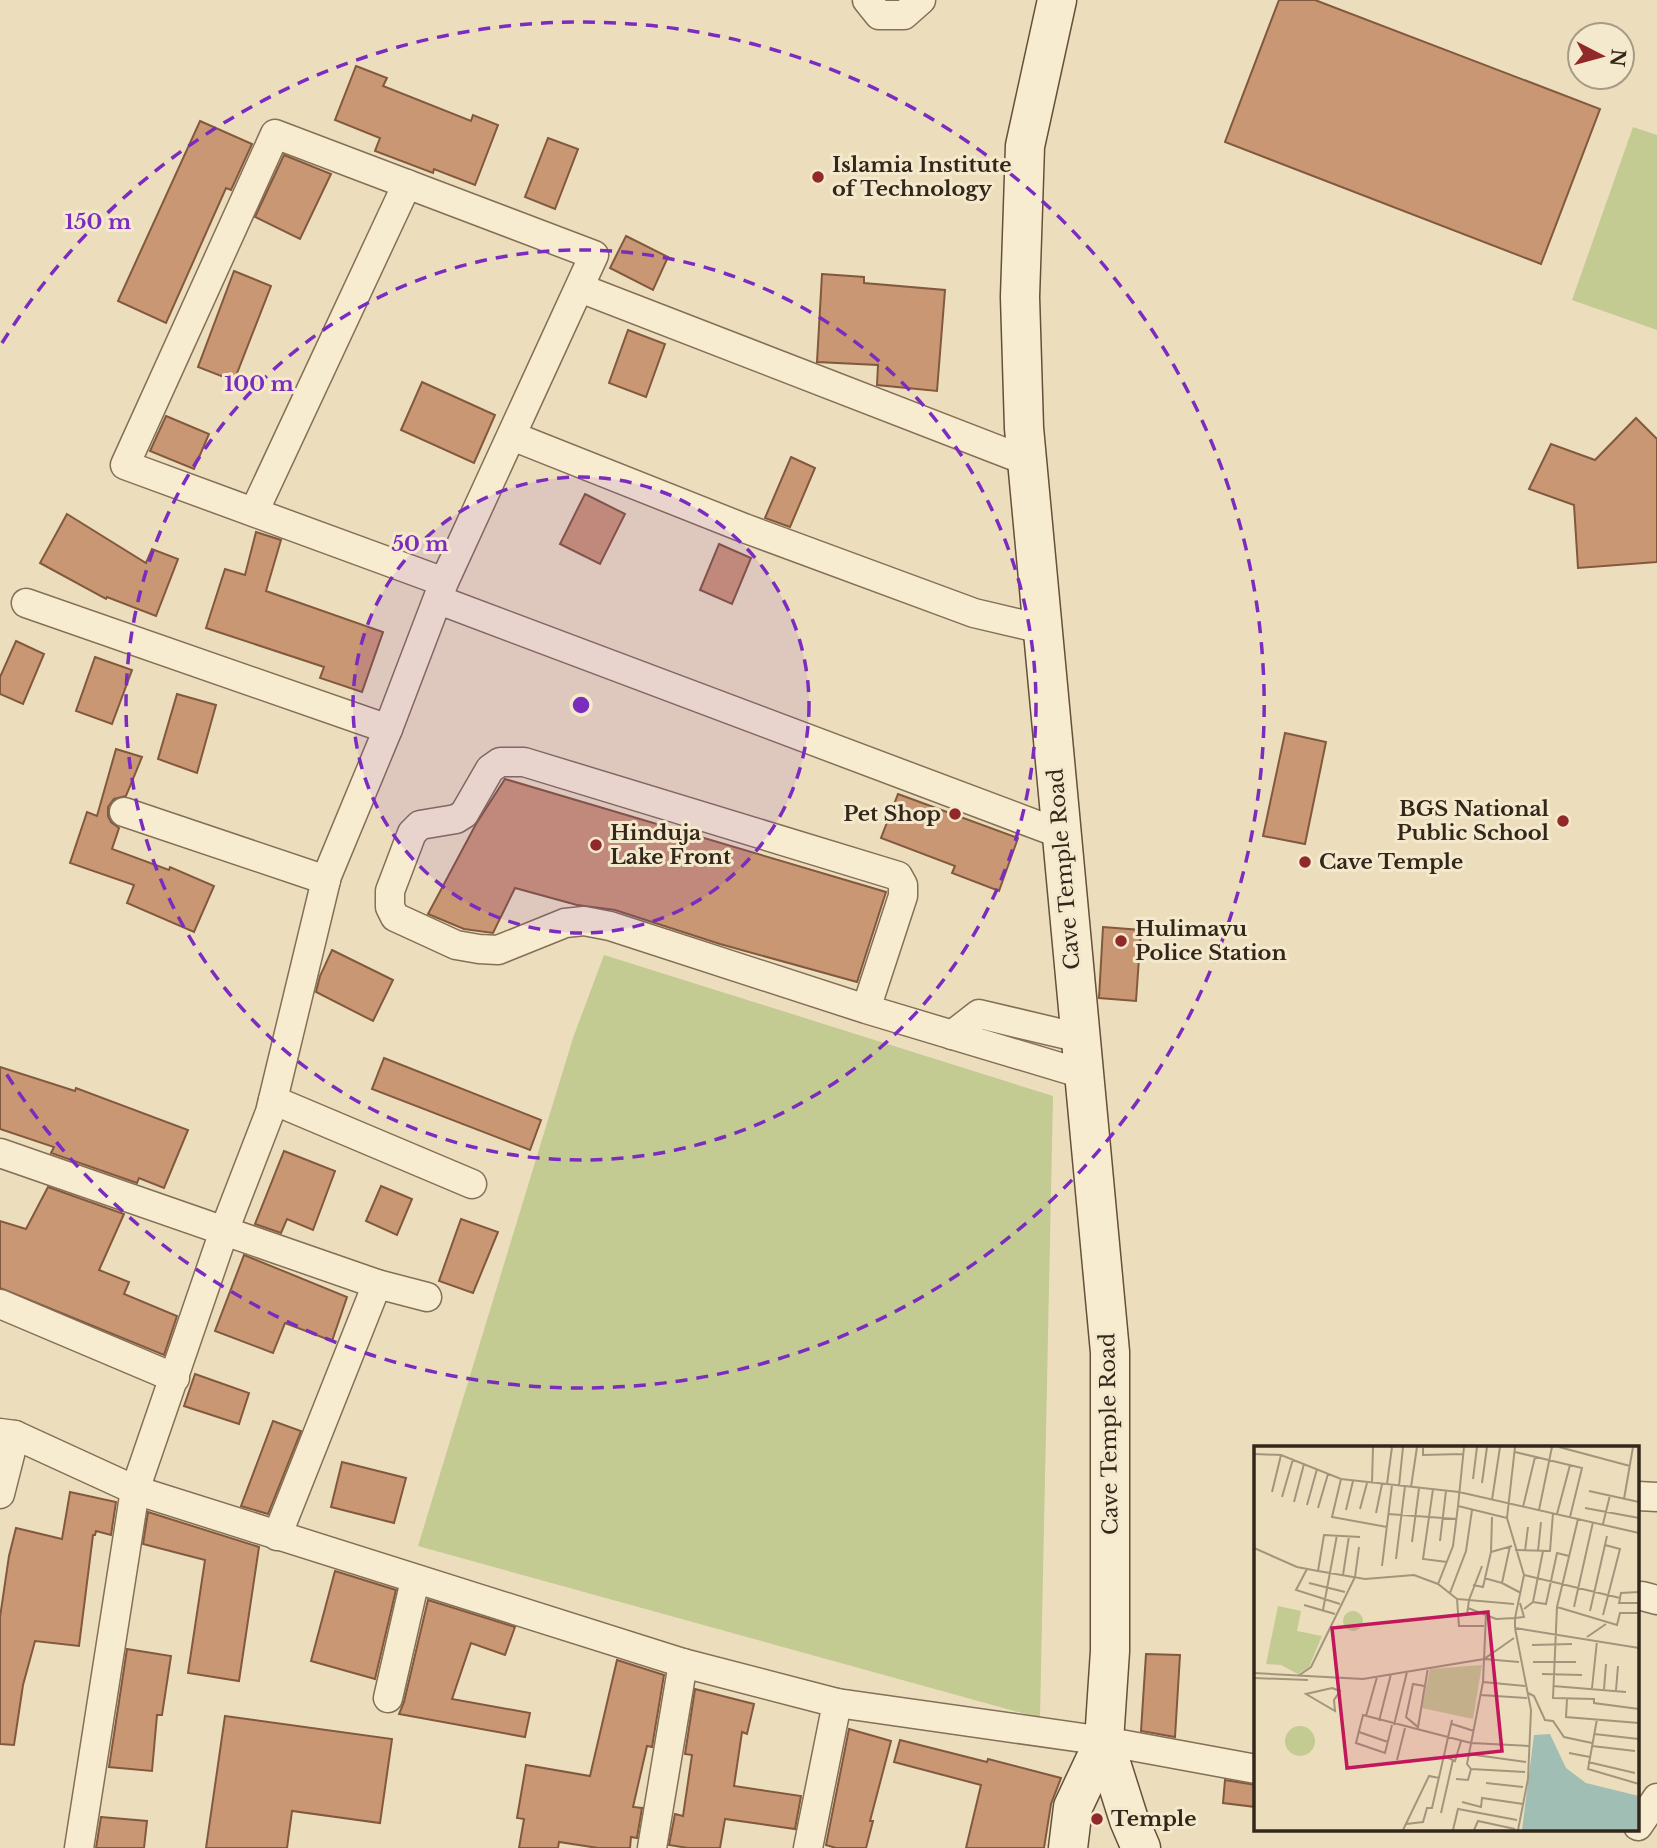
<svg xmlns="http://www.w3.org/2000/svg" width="1657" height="1848" viewBox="0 0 1657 1848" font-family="'Libre Baskerville',serif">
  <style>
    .green { fill: #c3ca92 }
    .building { fill: #ca9774; stroke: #82593d; stroke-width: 2 }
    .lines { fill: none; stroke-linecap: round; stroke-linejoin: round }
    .minor-casing { stroke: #846f57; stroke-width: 31 }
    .secondary-casing { stroke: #65503a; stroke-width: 41 }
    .minor { stroke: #f8ecd0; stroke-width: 28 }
    .secondary { stroke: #f8ecd0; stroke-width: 38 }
    .ring { fill: none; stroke: #7b2cbf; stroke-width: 3.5; stroke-dasharray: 12 9 }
    .poi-dot { fill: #912829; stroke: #f4e9cd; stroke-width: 2.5 }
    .labels { text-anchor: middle; stroke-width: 6; stroke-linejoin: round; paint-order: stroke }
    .poi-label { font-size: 21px; font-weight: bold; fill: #33271b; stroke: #f4e9cd; text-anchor: start }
    .street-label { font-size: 21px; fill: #33271b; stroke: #f4e9cd }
    .inset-road { fill: none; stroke: #a2957c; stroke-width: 2 }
    .view { fill: #c2185b; fill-opacity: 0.15; stroke: #c2185b; stroke-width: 3.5 }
    .inset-edge { fill: none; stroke: #33271b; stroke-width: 3.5 }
    .centre { fill: #7b2cbf; stroke: #f4e9cd; stroke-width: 3.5 }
    .ring-label { font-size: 21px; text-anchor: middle; font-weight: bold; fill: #7b2cbf; stroke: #f4e9cd; stroke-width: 6; stroke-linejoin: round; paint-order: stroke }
  </style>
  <rect width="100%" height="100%" fill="#ecdebd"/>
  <g class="green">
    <polygon points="1633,127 1657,135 1657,330 1572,300"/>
    <polygon points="604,955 1053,1096 1040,1718 418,1546 573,1038"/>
  </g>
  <g class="building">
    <polygon points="1279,0 1315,0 1600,109 1541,264 1225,142"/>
    <polygon points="356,66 387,78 383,86 471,121 473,115 498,125 475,185 434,169 433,173 375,151 380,138 335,120"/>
    <polygon points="200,121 252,144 231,190 226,188 166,323 118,301"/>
    <polygon points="548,138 578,149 555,209 525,197"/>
    <polygon points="284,155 331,174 300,239 255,217"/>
    <polygon points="626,236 668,257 653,290 610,268"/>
    <polygon points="234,271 271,286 234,381 198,367"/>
    <polygon points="822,274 864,277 864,283 945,290 937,391 877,385 878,365 817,362"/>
    <polygon points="628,330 665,344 646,397 609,383"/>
    <polygon points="422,382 495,415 474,463 401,430"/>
    <polygon points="166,416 209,434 194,469 150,451"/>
    <polygon points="1636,418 1657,439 1657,562 1578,568 1574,505 1529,489 1551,444 1595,460"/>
    <polygon points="791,457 815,468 790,527 765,518"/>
    <polygon points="585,494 625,514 600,564 560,544"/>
    <polygon points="67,514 146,563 152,549 178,559 156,616 107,597 106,599 40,563"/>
    <polygon points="256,532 281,540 266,591 383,632 362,692 320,678 324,667 206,628 225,569 245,575"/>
    <polygon points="719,544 751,558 732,604 700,590"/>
    <polygon points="16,641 44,654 23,704 0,694 0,677"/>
    <polygon points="95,657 132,670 112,724 76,711"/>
    <polygon points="177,694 216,705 197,773 158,759"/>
    <polygon points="1285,733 1326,742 1305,844 1263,836"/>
    <polygon points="116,749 142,757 126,796 114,799 108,807 108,816 111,822 119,828 112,849 169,870 170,867 214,886 194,932 127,903 134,885 70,863 87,812 97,816"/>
    <polygon points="505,779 886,892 857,982 720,944 615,910 577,905 515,888 493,933 464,929 428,914 476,824"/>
    <polygon points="898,794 1018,838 999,891 952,873 955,866 881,838"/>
    <polygon points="1103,927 1141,930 1136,1001 1099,998"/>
    <polygon points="332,950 393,980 373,1021 316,992 320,976"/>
    <polygon points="384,1058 541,1120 530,1150 372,1089"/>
    <polygon points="0,1067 75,1091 76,1088 188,1130 164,1188 139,1178 137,1183 51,1153 54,1147 0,1129"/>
    <polygon points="284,1151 335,1171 313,1230 287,1219 281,1233 255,1224"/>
    <polygon points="381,1186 412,1199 397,1235 366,1221"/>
    <polygon points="48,1187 124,1214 99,1270 129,1282 124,1294 177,1316 164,1355 0,1288 0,1221 26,1229"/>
    <polygon points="461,1219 498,1232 473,1293 439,1281"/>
    <polygon points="244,1255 347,1297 332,1341 285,1323 273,1353 215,1331"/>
    <polygon points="195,1374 249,1393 239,1424 184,1406"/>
    <polygon points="273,1421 301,1431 268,1514 241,1506"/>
    <polygon points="342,1462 406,1478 394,1523 331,1507"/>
    <polygon points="70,1492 116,1502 111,1535 96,1531 95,1535 93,1535 79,1646 35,1641 23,1685 14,1745 0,1744 0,1617 9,1556 16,1528 62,1539"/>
    <polygon points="148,1512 259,1547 239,1681 188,1673 205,1560 143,1544"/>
    <polygon points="335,1571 396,1590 375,1679 311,1661"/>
    <polygon points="428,1600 515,1627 505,1655 471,1643 452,1699 530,1713 525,1737 399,1714 404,1702"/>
    <polygon points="127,1649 171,1656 162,1715 157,1715 152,1771 109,1767"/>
    <polygon points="1146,1654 1180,1655 1175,1737 1141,1731"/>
    <polygon points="617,1660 664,1675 652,1747 647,1746 633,1807 642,1808 637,1838 631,1837 630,1848 598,1848 559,1842 558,1848 519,1848 524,1819 517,1818 526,1765 590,1776"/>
    <polygon points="695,1689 754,1704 747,1734 742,1732 734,1786 801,1796 795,1829 725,1819 720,1848 688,1848 669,1845 675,1814 683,1816 692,1755 685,1754"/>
    <polygon points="225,1716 392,1739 380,1823 292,1811 287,1848 206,1848"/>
    <polygon points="849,1729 891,1741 870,1821 873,1821 866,1848 836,1848 826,1845"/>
    <polygon points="900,1740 987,1762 988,1759 1061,1778 1051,1804 1044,1848 966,1848 981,1785 894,1762"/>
    <polygon points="1225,1780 1256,1785 1256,1807 1223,1803"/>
    <polygon points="101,1817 147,1821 144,1848 96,1848"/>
  </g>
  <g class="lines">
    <g class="minor-casing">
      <g id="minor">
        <polyline points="867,0 879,15 904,15 921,0"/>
        <polyline points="580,288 1027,461"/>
        <polyline points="512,436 744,528 974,613 1042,629"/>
        <polyline points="254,512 407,184"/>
        <polyline points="439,600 1061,834"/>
        <polyline points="26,603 388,729"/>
        <polyline points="124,812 326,880"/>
        <polyline points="866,1009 903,896 903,885 898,876 524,762 500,762 490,769 464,814 456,819 420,825 412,833 390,891 390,907 395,917 456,945 479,949 498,950 565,923 584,921 610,926 866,1009 1083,1074"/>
        <polyline points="952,1035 979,1014 1080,1038"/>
        <polyline points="273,1100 472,1184"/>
        <polyline points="0,1153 377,1284 427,1297"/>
        <polyline points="0,1304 175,1378"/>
        <polyline points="0,1433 15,1435 135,1490 683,1663 837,1703 1104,1741 1256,1769"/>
        <polyline points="0,1494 15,1435"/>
        <polyline points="1638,1496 1657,1497"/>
        <polyline points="277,1536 377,1284"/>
        <polyline points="1642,1596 1657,1600"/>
        <polyline points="388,1698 415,1580"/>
        <polyline points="1638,1826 1657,1798"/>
        <polyline points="79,1848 135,1490 224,1231 270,1112 327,876 388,729 444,582 594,255 275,134 125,465 444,582"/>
        <polyline points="652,1848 683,1663"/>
        <polyline points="808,1848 837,1703"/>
      </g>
    </g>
    <g class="secondary-casing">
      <g id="secondary">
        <polyline points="1057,0 1025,146 1020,297 1024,428 1110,1352 1110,1651 1104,1741 1129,1820 1141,1848"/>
        <polyline points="1068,1848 1073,1807 1104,1741"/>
      </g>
    </g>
    <use href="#minor" class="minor"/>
    <use href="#secondary" class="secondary"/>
  </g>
  <circle cx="581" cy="705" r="228" fill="#7b2cbf" fill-opacity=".12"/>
  <g class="ring">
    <circle cx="581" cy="705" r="228"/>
    <circle cx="581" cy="705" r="455"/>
    <path d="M2 343A683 683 0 1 1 2 1067"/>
  </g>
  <g class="poi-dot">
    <circle cx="818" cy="177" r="7"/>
    <circle cx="955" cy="814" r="7"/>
    <circle cx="1563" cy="821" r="7"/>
    <circle cx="596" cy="845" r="7"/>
    <circle cx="1305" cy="862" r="7"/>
    <circle cx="1121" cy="941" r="7"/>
    <circle cx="1097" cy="1819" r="7"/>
  </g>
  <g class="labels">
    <g class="poi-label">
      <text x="832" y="172">Islamia Institute<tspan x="832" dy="24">of Technology</tspan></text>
      <text x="1549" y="816" text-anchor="end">BGS National<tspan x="1549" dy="24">Public School</tspan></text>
      <text x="941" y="821" text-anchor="end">Pet Shop</text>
      <text x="610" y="840">Hinduja<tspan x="610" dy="24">Lake Front</tspan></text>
      <text x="1319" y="869">Cave Temple</text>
      <text x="1135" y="936">Hulimavu<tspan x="1135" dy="24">Police Station</tspan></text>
      <text x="1111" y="1826">Temple</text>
    </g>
    <g class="street-label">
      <text transform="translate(1064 869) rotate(-95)" y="7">Cave Temple Road</text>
      <text transform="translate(1109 1434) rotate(-91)" y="7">Cave Temple Road</text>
    </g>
  </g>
  <g transform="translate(1254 1446)">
    <rect width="385" height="385" fill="#ecdebd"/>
    <path d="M24 160 47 165 43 185 68 190 55 221 44 228 27 219 12 218ZM89 175a10 10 0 1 1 20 0a10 10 0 1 1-20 0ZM228 219 219 273 168 262 176 223ZM31 295a15 15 0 1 1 30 0a15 15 0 1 1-30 0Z" fill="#c3ca92"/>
    <path d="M296 288 312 322 332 337 385 350V384H268L280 289Z" fill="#a1beb5"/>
    <path class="inset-road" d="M210 1 204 60 253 72M261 1 253 72 270 129 261 172 270 171 266 157M305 1 376 20M169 2V9L209 8M261 6 328 22 316 71M0 8 27 9 87 33 205 46 385 87M87 33 78 71 133 81M219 33 223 1M118 37 119 1M228 37 233 1M133 38 138 1M145 40 149 1M157 41 163 1M179 43 169 113 193 116M335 45 385 56M18 46 27 9M28 51 39 13M370 53 379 1M238 54 246 1M40 56 50 18M53 59 63 23M269 61 281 11M64 62 74 28M331 62 385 72M106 63 113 37M92 64 99 35M285 64 298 1M122 67 128 38M134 68 203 73M303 68 316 19M324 73 303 161 299 252 340 253V257L385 263M349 78 356 49M186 95 192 45M158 96 165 42M0 102 43 121 64 125 111 133 160 129 184 138 203 153 205 180H230M261 104 296 105 299 67M271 105 274 81M284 105 287 76M237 106 258 100M142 113 151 40M128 120 138 39M53 123 42 144 86 158M64 125 70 89 106 91M89 129 95 90M270 129 366 152 367 147 385 146M230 132 248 137 256 100M55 137 91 146M248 137 267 147M184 138 199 100 204 60M219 139 229 141 237 106 238 71M196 147 212 105 218 64M203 153 215 154 228 120M366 153 365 157H385M279 156 292 158 303 107 315 110M50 159 81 168M303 161 363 179 366 167H385M320 161 339 76M214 162 242 173 261 172V182L385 202M270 163 279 156 289 105M69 164 83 89M336 165 353 90M232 168 229 236 213 318 217 323 271 326M213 169 215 154 260 158M349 169 366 103 351 99M261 182 277 264 274 333 264 384M333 191 352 178M278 199 318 198M230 213 265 216M279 216H322M0 227 109 233 230 213 260 192M288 228 328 229M44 230 57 221 101 131 105 101M0 232 54 234M229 236 271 240M170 240 159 238 152 271 164 281 174 222M299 240 372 246M78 242 86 245 80 254 81 265 52 248ZM338 242 343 195M350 243 352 218M362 244 364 220M274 247 280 250 291 274 299 275 310 291 338 297M227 249 273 252M313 253 312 271 385 277M112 270 123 231M343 273 334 323 385 338M125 275 137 228M198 278 220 285M138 279 131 307 102 297 109 269 217 297 275 300M140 279 153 226M105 286 134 296M340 288 385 293M338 300 381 305M315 307 336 311M214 308 272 316M190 310 201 315 207 295M143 314 151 282M334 316 381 327M202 333 214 334 217 323M232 337 269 341M208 356 227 361 228 352 269 358M187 367 199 314M152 378 169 376 173 362H178L198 274M149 384 175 330 185 332M199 384 204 363 263 374M220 384 224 375 261 383"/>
    <path class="view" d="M234 166 248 305 93 322 78 182Z"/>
    <rect width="385" height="385" class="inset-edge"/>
  </g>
  <circle cx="581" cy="705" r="10" class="centre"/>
  <g class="ring-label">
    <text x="98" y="229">150 m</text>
    <text x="259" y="391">100 m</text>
    <text x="420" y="551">50 m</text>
  </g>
  <g transform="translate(1601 56) rotate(96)"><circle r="33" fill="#f4e9cd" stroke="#a79b86" stroke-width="2"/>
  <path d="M0-5L12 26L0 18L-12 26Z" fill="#912829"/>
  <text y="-10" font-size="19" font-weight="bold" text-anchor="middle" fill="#33271b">N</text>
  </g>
</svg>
